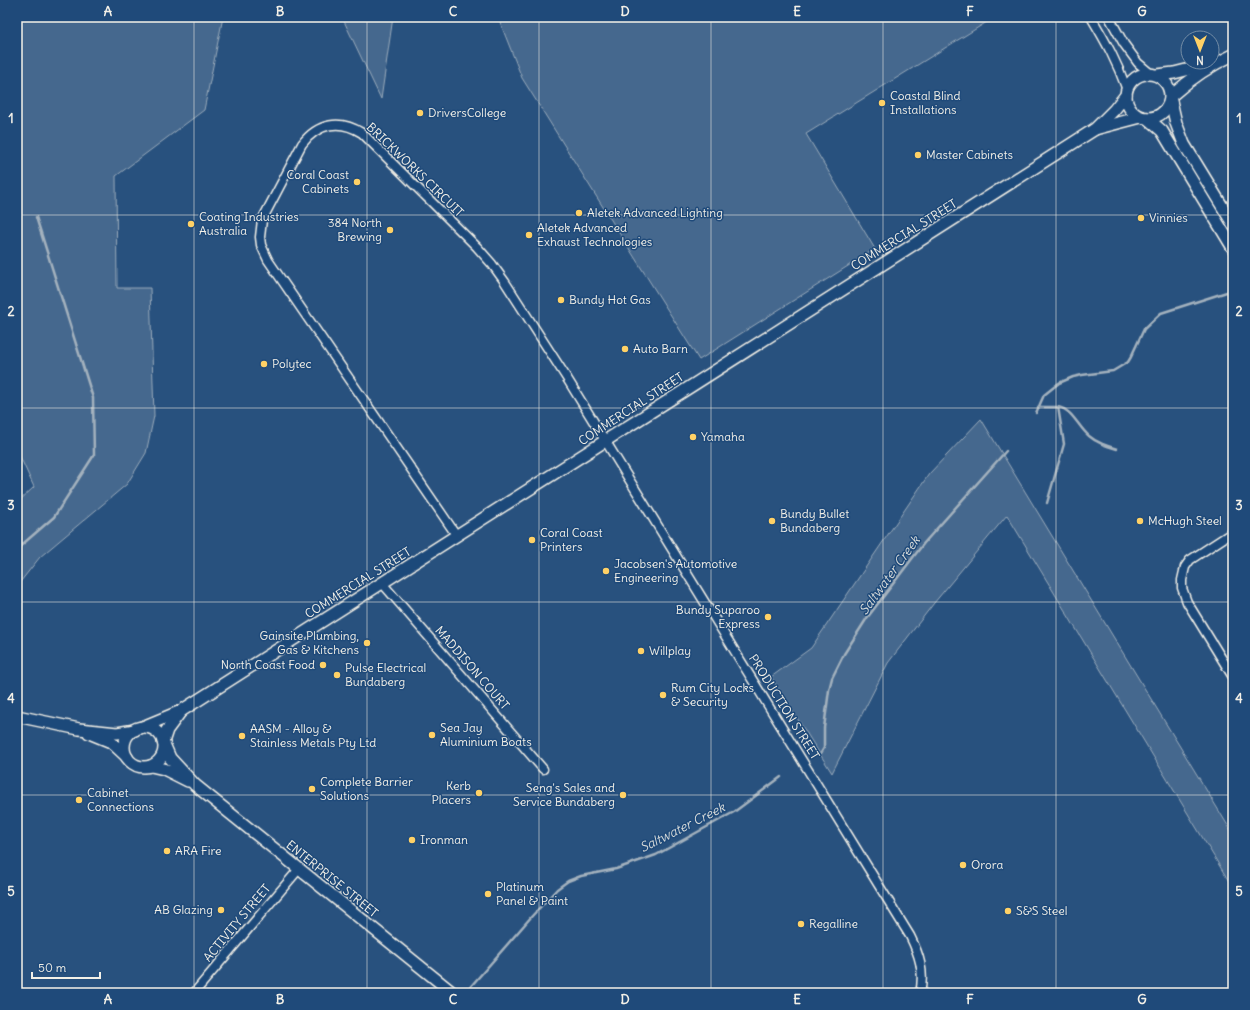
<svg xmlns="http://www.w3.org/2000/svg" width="1250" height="1010" viewBox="0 0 1250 1010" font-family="Delius,sans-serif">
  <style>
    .green { fill: #45688e; stroke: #9cacbb }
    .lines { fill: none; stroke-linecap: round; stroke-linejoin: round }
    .stream { stroke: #a4b2be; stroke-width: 2.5 }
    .street-casing { stroke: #f4f1e8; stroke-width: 11 }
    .secondary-casing { stroke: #f4f1e8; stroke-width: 14 }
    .street { stroke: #1f4a7a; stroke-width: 8 }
    .secondary { stroke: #1f4a7a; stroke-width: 11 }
    .grid { fill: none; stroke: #f4f1e8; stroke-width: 1; stroke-opacity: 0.55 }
    .poi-dot { fill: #ffd166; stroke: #1f4a7a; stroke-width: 1.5 }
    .labels { text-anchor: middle; stroke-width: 3; stroke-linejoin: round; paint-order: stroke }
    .poi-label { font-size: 12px; fill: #f4f1e8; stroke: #1f4a7a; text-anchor: start }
    .street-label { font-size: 12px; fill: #f4f1e8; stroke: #1f4a7a }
    .water-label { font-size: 13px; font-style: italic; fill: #d9dcda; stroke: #1f4a7a }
    .neatline { fill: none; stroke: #f4f1e8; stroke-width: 1.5 }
    .grid-label { font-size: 13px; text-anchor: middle; font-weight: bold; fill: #f4f1e8 }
  </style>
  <rect width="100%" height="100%" fill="#28517e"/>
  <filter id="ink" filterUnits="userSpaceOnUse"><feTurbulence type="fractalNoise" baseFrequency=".025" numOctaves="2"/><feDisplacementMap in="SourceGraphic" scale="8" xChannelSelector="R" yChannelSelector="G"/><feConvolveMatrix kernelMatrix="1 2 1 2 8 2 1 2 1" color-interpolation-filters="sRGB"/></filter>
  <g filter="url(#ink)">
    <g class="green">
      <polygon points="17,17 223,17 204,110 116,176 117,288 150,288 154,416 146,453 127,484 40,557 17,586 17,503 34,487 17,450"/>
      <polygon points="342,17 393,17 381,99"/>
      <polygon points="498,17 995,17 806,134 875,249 699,360 522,78"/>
      <polygon points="981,419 1233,834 1233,888 1007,515 934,603 888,663 832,773 771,677 811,648 929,474"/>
    </g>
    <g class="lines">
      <g class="stream">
        <polyline points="1038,407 1058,407 1064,444 1047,503"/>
        <path d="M1058 407C1073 410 1078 427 1089 436 1097 443 1107 446 1117 449"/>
        <polyline points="1036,413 1044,395 1059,383 1073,377 1082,375 1113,371 1128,362 1131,357 1144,329 1161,313 1233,290"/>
        <polyline points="17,549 54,517 94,455 93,398 36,217"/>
        <polyline points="821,753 824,748 824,728 829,690 832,678 844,654 867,618 924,543 1006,451"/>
        <polyline points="465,993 532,916 557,889 568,881 581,876 616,869 656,855 734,812 781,777"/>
      </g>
      <g class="street-casing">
        <g id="street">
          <path d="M1091 17C1106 42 1117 62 1127 90"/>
          <polyline points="1109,17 1124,44 1138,63 1151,74"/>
          <polyline points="1233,532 1190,560 1185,567 1182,580 1182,588 1187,602 1233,677"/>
          <path d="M457 536 268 260 261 245 260 237 262 220 302 144C318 123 340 119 362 133L477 247 492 264 505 282 568 380 910 936C919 954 925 972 920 993"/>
          <polyline points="382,583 543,769"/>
          <polyline points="194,993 299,869"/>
        </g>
      </g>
      <g class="secondary-casing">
        <g id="secondary">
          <circle cx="1148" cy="96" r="22"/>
          <polyline points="1157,75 1174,73 1210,64"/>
          <path d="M1171 96C1189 80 1211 65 1233 55"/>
          <polyline points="1171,101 1176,123 1184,144 1233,224"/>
          <polyline points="1147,118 1162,131 1233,248"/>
          <polyline points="1095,129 1141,117"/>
          <polyline points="17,716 79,729 117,733 135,730"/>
          <circle cx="144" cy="747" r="20"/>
          <polyline points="140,728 181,711 1095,129 1114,110 1126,95"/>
          <polyline points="89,733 111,742 127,757"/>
          <polyline points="163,742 167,730 181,711"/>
          <polyline points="164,744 170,758 195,785 453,993"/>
          <polyline points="151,766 164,769 188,781"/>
        </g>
      </g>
      <use href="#street" class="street"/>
      <use href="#secondary" class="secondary"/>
    </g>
  </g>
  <path class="grid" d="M194 17V993M367 17V993M539 17V993M711 17V993M883 17V993M1056 17V993M17 215H1233M17 408H1233M17 602H1233M17 795H1233"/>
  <g class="poi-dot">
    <circle cx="882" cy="103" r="4"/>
    <circle cx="420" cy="113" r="4"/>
    <circle cx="918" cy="155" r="4"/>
    <circle cx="357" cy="182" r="4"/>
    <circle cx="579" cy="213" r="4"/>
    <circle cx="1141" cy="218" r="4"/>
    <circle cx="191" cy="224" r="4"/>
    <circle cx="390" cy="230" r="4"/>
    <circle cx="529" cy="235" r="4"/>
    <circle cx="561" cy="300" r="4"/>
    <circle cx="625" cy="349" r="4"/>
    <circle cx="264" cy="364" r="4"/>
    <circle cx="693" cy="437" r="4"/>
    <circle cx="772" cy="521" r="4"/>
    <circle cx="1140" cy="521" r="4"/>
    <circle cx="532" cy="540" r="4"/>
    <circle cx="606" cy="571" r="4"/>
    <circle cx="768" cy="617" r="4"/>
    <circle cx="367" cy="643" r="4"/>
    <circle cx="641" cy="651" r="4"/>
    <circle cx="323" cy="665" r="4"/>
    <circle cx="337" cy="675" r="4"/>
    <circle cx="663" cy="695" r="4"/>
    <circle cx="432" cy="735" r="4"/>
    <circle cx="242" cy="736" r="4"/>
    <circle cx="312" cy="789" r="4"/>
    <circle cx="479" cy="793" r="4"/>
    <circle cx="623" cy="795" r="4"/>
    <circle cx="79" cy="800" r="4"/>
    <circle cx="412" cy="840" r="4"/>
    <circle cx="167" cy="851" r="4"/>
    <circle cx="963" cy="865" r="4"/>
    <circle cx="488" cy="894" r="4"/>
    <circle cx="221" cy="910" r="4"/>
    <circle cx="1008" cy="911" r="4"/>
    <circle cx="801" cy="924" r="4"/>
  </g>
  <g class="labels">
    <g class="poi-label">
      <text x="890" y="100">Coastal Blind<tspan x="890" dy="14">Installations</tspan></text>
      <text x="428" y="117">DriversCollege</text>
      <text x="926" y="159">Master Cabinets</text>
      <text x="349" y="179" text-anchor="end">Coral Coast<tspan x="349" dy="14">Cabinets</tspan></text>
      <text x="587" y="217">Aletek Advanced Lighting</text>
      <text x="199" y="221">Coating Industries<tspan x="199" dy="14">Australia</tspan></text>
      <text x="1149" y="222">Vinnies</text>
      <text x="382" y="227" text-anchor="end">384 North<tspan x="382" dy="14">Brewing</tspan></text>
      <text x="537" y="232">Aletek Advanced<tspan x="537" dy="14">Exhaust Technologies</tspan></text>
      <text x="569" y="304">Bundy Hot Gas</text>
      <text x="633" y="353">Auto Barn</text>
      <text x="272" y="368">Polytec</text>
      <text x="701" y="441">Yamaha</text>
      <text x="780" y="518">Bundy Bullet<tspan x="780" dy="14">Bundaberg</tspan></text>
      <text x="1148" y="525">McHugh Steel</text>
      <text x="540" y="537">Coral Coast<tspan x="540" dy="14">Printers</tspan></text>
      <text x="614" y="568">Jacobsen's Automotive<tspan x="614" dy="14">Engineering</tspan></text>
      <text x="760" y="614" text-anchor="end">Bundy Suparoo<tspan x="760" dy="14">Express</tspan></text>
      <text x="359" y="640" text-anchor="end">Gainsite Plumbing,<tspan x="359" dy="14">Gas &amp; Kitchens</tspan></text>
      <text x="649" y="655">Willplay</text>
      <text x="315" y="669" text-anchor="end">North Coast Food</text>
      <text x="345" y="672">Pulse Electrical<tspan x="345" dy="14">Bundaberg</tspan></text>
      <text x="671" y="692">Rum City Locks<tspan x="671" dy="14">&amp; Security</tspan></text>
      <text x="440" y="732">Sea Jay<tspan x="440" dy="14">Aluminium Boats</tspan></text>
      <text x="250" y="733">AASM - Alloy &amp;<tspan x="250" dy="14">Stainless Metals Pty Ltd</tspan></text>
      <text x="320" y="786">Complete Barrier<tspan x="320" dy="14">Solutions</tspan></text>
      <text x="471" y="790" text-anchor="end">Kerb<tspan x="471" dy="14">Placers</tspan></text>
      <text x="615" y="792" text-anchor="end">Seng's Sales and<tspan x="615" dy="14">Service Bundaberg</tspan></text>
      <text x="87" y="797">Cabinet<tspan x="87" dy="14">Connections</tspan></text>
      <text x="420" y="844">Ironman</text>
      <text x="175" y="855">ARA Fire</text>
      <text x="971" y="869">Orora</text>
      <text x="496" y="891">Platinum<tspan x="496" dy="14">Panel &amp; Paint</tspan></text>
      <text x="213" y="914" text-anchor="end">AB Glazing</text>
      <text x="1016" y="915">S&amp;S Steel</text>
      <text x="809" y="928">Regalline</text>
    </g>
    <g class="street-label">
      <text transform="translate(415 170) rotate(44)" y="4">BRICKWORKS CIRCUIT</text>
      <text transform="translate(904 235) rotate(-32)" y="4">COMMERCIAL STREET</text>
      <text transform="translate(631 409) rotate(-33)" y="4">COMMERCIAL STREET</text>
      <text transform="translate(358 583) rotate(-32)" y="4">COMMERCIAL STREET</text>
      <text transform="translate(472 668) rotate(49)" y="4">MADDISON COURT</text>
      <text transform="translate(784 707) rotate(58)" y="4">PRODUCTION STREET</text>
      <text transform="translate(332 879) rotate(39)" y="4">ENTERPRISE STREET</text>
      <text transform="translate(237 923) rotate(-50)" y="4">ACTIVITY STREET</text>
    </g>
    <g class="water-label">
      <text transform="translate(889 575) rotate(-54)" y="5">Saltwater Creek</text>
      <text transform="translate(682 827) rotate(-27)" y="5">Saltwater Creek</text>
    </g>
  </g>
  <rect width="1250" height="1010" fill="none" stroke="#1f4a7a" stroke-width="44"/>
  <g transform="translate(1200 50) rotate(180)"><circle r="19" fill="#1f4a7a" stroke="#748da6"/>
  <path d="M0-3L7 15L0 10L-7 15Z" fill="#ffd166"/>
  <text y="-6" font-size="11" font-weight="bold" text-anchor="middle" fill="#f4f1e8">N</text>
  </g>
  <path d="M32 972v6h68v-6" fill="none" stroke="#f4f1e8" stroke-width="2"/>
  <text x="38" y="972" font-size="12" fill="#f4f1e8" stroke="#1f4a7a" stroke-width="3" paint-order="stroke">50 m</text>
  <rect x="22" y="22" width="1206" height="966" class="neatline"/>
  <g class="grid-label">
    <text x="108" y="16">A</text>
    <text x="280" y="16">B</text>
    <text x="453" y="16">C</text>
    <text x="625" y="16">D</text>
    <text x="797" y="16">E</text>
    <text x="970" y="16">F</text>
    <text x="1142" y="16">G</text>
    <text x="11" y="123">1</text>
    <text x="1239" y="123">1</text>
    <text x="11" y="316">2</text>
    <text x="1239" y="316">2</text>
    <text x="11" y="510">3</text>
    <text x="1239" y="510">3</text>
    <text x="11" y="703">4</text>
    <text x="1239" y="703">4</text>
    <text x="11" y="896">5</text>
    <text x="1239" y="896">5</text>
    <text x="108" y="1004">A</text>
    <text x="280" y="1004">B</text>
    <text x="453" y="1004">C</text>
    <text x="625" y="1004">D</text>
    <text x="797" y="1004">E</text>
    <text x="970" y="1004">F</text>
    <text x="1142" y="1004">G</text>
  </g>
</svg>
